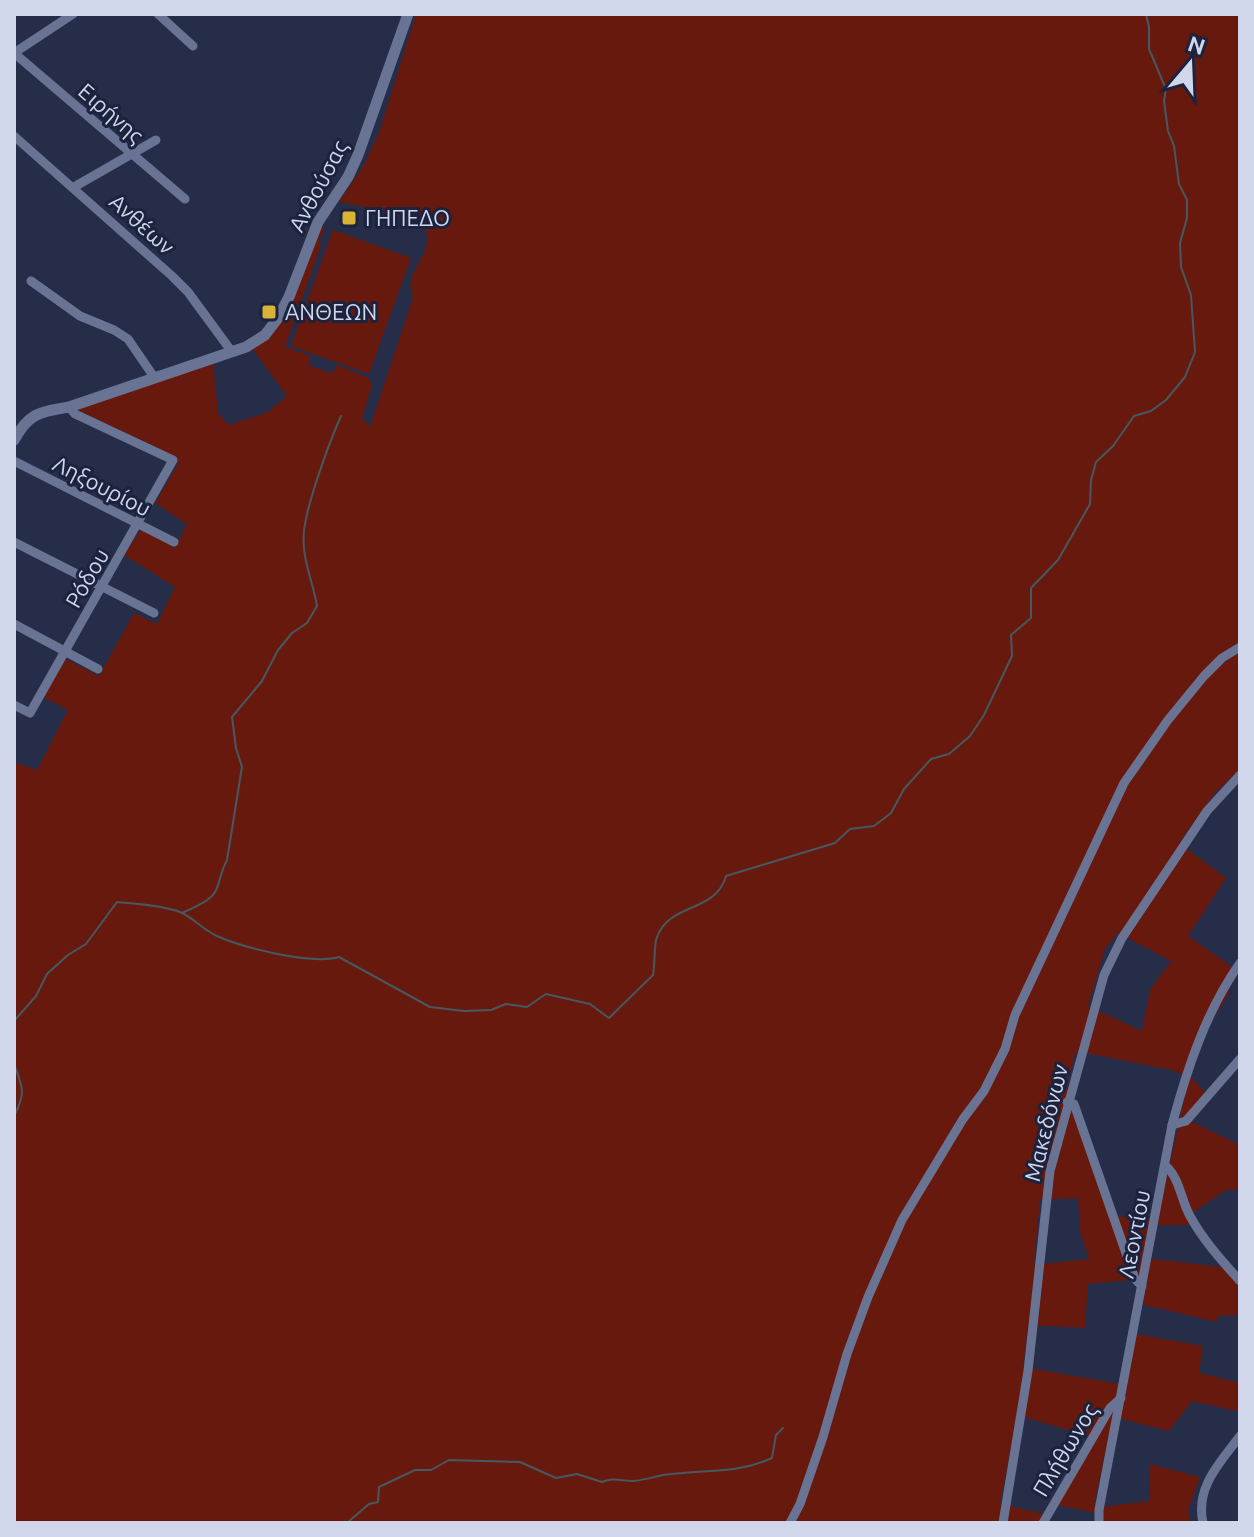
<svg xmlns="http://www.w3.org/2000/svg" width="1254" height="1537" viewBox="0 0 1254 1537" font-family="Ubuntu,sans-serif">
  <style>
    .green { fill: #68190d; fill-rule: evenodd }
    .lines { fill: none; stroke-linecap: round; stroke-linejoin: round }
    .stream { stroke: #465860; stroke-width: 2 }
    .minor { stroke: #697495; stroke-width: 9 }
    .tertiary { stroke: #697495; stroke-width: 11 }
    .poi-dot { fill: #d9b334; stroke: #1c233e; stroke-width: 3 }
    .labels { text-anchor: middle; stroke-width: 6; stroke-linejoin: round; paint-order: stroke }
    .street-label { font-size: 22px; fill: #d1d7ea; stroke: #1c233e }
    .poi-label { font-size: 22px; fill: #d1d7ea; stroke: #1c233e; text-anchor: start }
  </style>
  <rect width="100%" height="100%" fill="#252d49"/>
  <g class="green">
    <path d="M416 14H1240V786L1231 778 1215 793 1179 843 1226 878 1188 936 1232 967 1221 985 1230 991 1205 1032 1190 1076 1205 1092 1186 1119 1240 1145V1190H1226L1188 1216 1194 1225H1149L1144 1258 1222 1267 1240 1286V1315L1217 1316V1322L1144 1305 1145 1282 1130 1280 1088 1284 1085 1328 1028 1325 1023 1367 1126 1385 1136 1334 1203 1346 1199 1373 1240 1383V1412L1192 1401 1169 1431 1113 1417 1094 1505 1102 1507 1150 1501 1149 1464 1200 1477 1188 1510 1191 1523H1104L1102 1514 1056 1505 1094 1438 1017 1415 1000 1504 1045 1514 1039 1523H14V762L37 770 68 710 43 697 66 659 99 676 134 613 157 624 175 587 124 555 142 528 175 548 187 524 155 503 178 464 175 456 75 409 213 363 218 413 229 425 268 412 287 396 252 348 269 336 322 227 325 228 319 242 321 245 285 347 311 356 308 365 332 373 337 365 369 378 372 386 362 418 370 427 413 298C406 277 416 271 424 253 427 247 427 239 427 232 407 211 367 208 339 202L365 163 379 133ZM1118 933 1171 961 1150 990 1142 1031 1088 1006 1105 949ZM1076 1051 1171 1070 1189 1077 1157 1221 1110 1215 1066 1086ZM1078 1198 1080 1232 1089 1259 1034 1265 1040 1200Z"/>
    <polygon points="333,230 411,258 369,374 291,346"/>
  </g>
  <g class="lines">
    <g class="stream">
      <path d="M182 913C196 906 214 901 218 885 221 876 222 869 227 860L242 767 236 748 232 717 262 681 278 650 292 633 307 623 317 606C313 581 301 558 304 531 307 503 329 443 341 416"/>
      <path d="M14 1021 36 996 47 974 68 955 86 944 117 902C137 904 161 905 180 912 194 918 203 930 217 936 244 948 311 965 339 957L430 1007 464 1011 491 1010 506 1004 527 1007 546 994 590 1004 609 1018 653 975C655 966 654 942 657 937 670 902 716 913 726 876L835 843 850 829 874 826 891 813 904 789 931 759 949 754 970 736 984 715 1012 656 1011 635 1031 618V588L1058 560 1090 504 1091 480 1096 462 1113 446 1134 416 1151 411 1166 400 1185 377 1195 352 1191 295 1181 267 1180 243 1187 218V200L1179 184 1174 146 1168 131 1164 101 1166 89 1149 49V27L1146 14"/>
      <path d="M14 1064C23 1087 26 1094 14 1116"/>
      <path d="M347 1523 369 1504 378 1502 379 1487 415 1470H431L449 1460 520 1462 556 1478 577 1474 602 1482C614 1477 621 1481 633 1481 646 1480 659 1475 671 1474 706 1470 740 1473 772 1458L776 1435 783 1428"/>
    </g>
    <g class="minor">
      <polyline points="158,14 193,46"/>
      <polyline points="14,53 185,199"/>
      <polyline points="14,53 73,14"/>
      <polyline points="14,136 172,276 188,292 232,352"/>
      <polyline points="74,187 156,140"/>
      <polyline points="31,281 80,316 114,330 128,339 154,377"/>
      <polyline points="14,461 174,542"/>
      <polyline points="14,542 154,613"/>
      <polyline points="14,624 98,669"/>
      <polyline points="14,705 30,713 173,460 75,414 69,407"/>
      <polyline points="1067,1102 1074,1104 1135,1279 1142,1286"/>
      <polyline points="1172,1125 1186,1121 1240,1059"/>
      <path d="M1166 1166C1180 1179 1181 1200 1190 1216 1203 1240 1222 1261 1240 1281"/>
      <polyline points="790,1523 800,1504 823,1437 847,1354 868,1297 902,1220 963,1119 984,1091 1005,1049 1015,1015 1124,783 1168,720 1204,676 1222,658 1240,647"/>
      <polyline points="1003,1523 1028,1371 1050,1171 1104,975 1122,938 1207,811 1240,775"/>
      <polyline points="1043,1523 1110,1408 1121,1398"/>
      <path d="M1099 1523V1510L1172 1125C1187 1069 1206 1011 1240 963"/>
      <path d="M1203 1523C1195 1487 1220 1463 1240 1436"/>
    </g>
    <path class="tertiary" d="M14 440C29 413 39 412 69 407L246 347 265 335 278 318 289 297 318 222 348 177 358 155 408 14"/>
  </g>
  <g class="poi-dot">
    <rect x="341" y="210" width="16" height="16" rx="4"/>
    <rect x="261" y="304" width="16" height="16" rx="4"/>
  </g>
  <g class="labels">
    <g class="street-label">
      <text transform="translate(111 113) rotate(41)" y="8">Ειρήνης</text>
      <text transform="translate(318 186) rotate(-62)" y="8">Ανθούσας</text>
      <text transform="translate(142 224) rotate(42)" y="8">Ανθέων</text>
      <text transform="translate(102 486) rotate(27)" y="8">Ληξουρίου</text>
      <text transform="translate(87 578) rotate(-60)" y="8">Ρόδου</text>
      <text transform="translate(1046 1123) rotate(-76)" y="8">Μακεδόνων</text>
      <text transform="translate(1134 1234) rotate(-79)" y="8">Λεοντίου</text>
      <text transform="translate(1065 1450) rotate(-59)" y="8">Πλήθωνος</text>
    </g>
    <g class="poi-label">
      <text x="365" y="226">ΓΗΠΕΔΟ</text>
      <text x="285" y="320">ΑΝΘΕΩΝ</text>
    </g>
  </g>
  <rect width="1254" height="1537" fill="none" stroke="#d1d7ea" stroke-width="32"/>
  <g transform="translate(1190 64) rotate(19)" stroke="#1c233e" stroke-width="6" paint-order="stroke">
  <path d="M0-6L14 30L0 20L-14 30Z" fill="#d1d7ea"/>
  <text y="-12" font-size="22" font-weight="bold" text-anchor="middle" fill="#d1d7ea">N</text>
  </g>
</svg>
